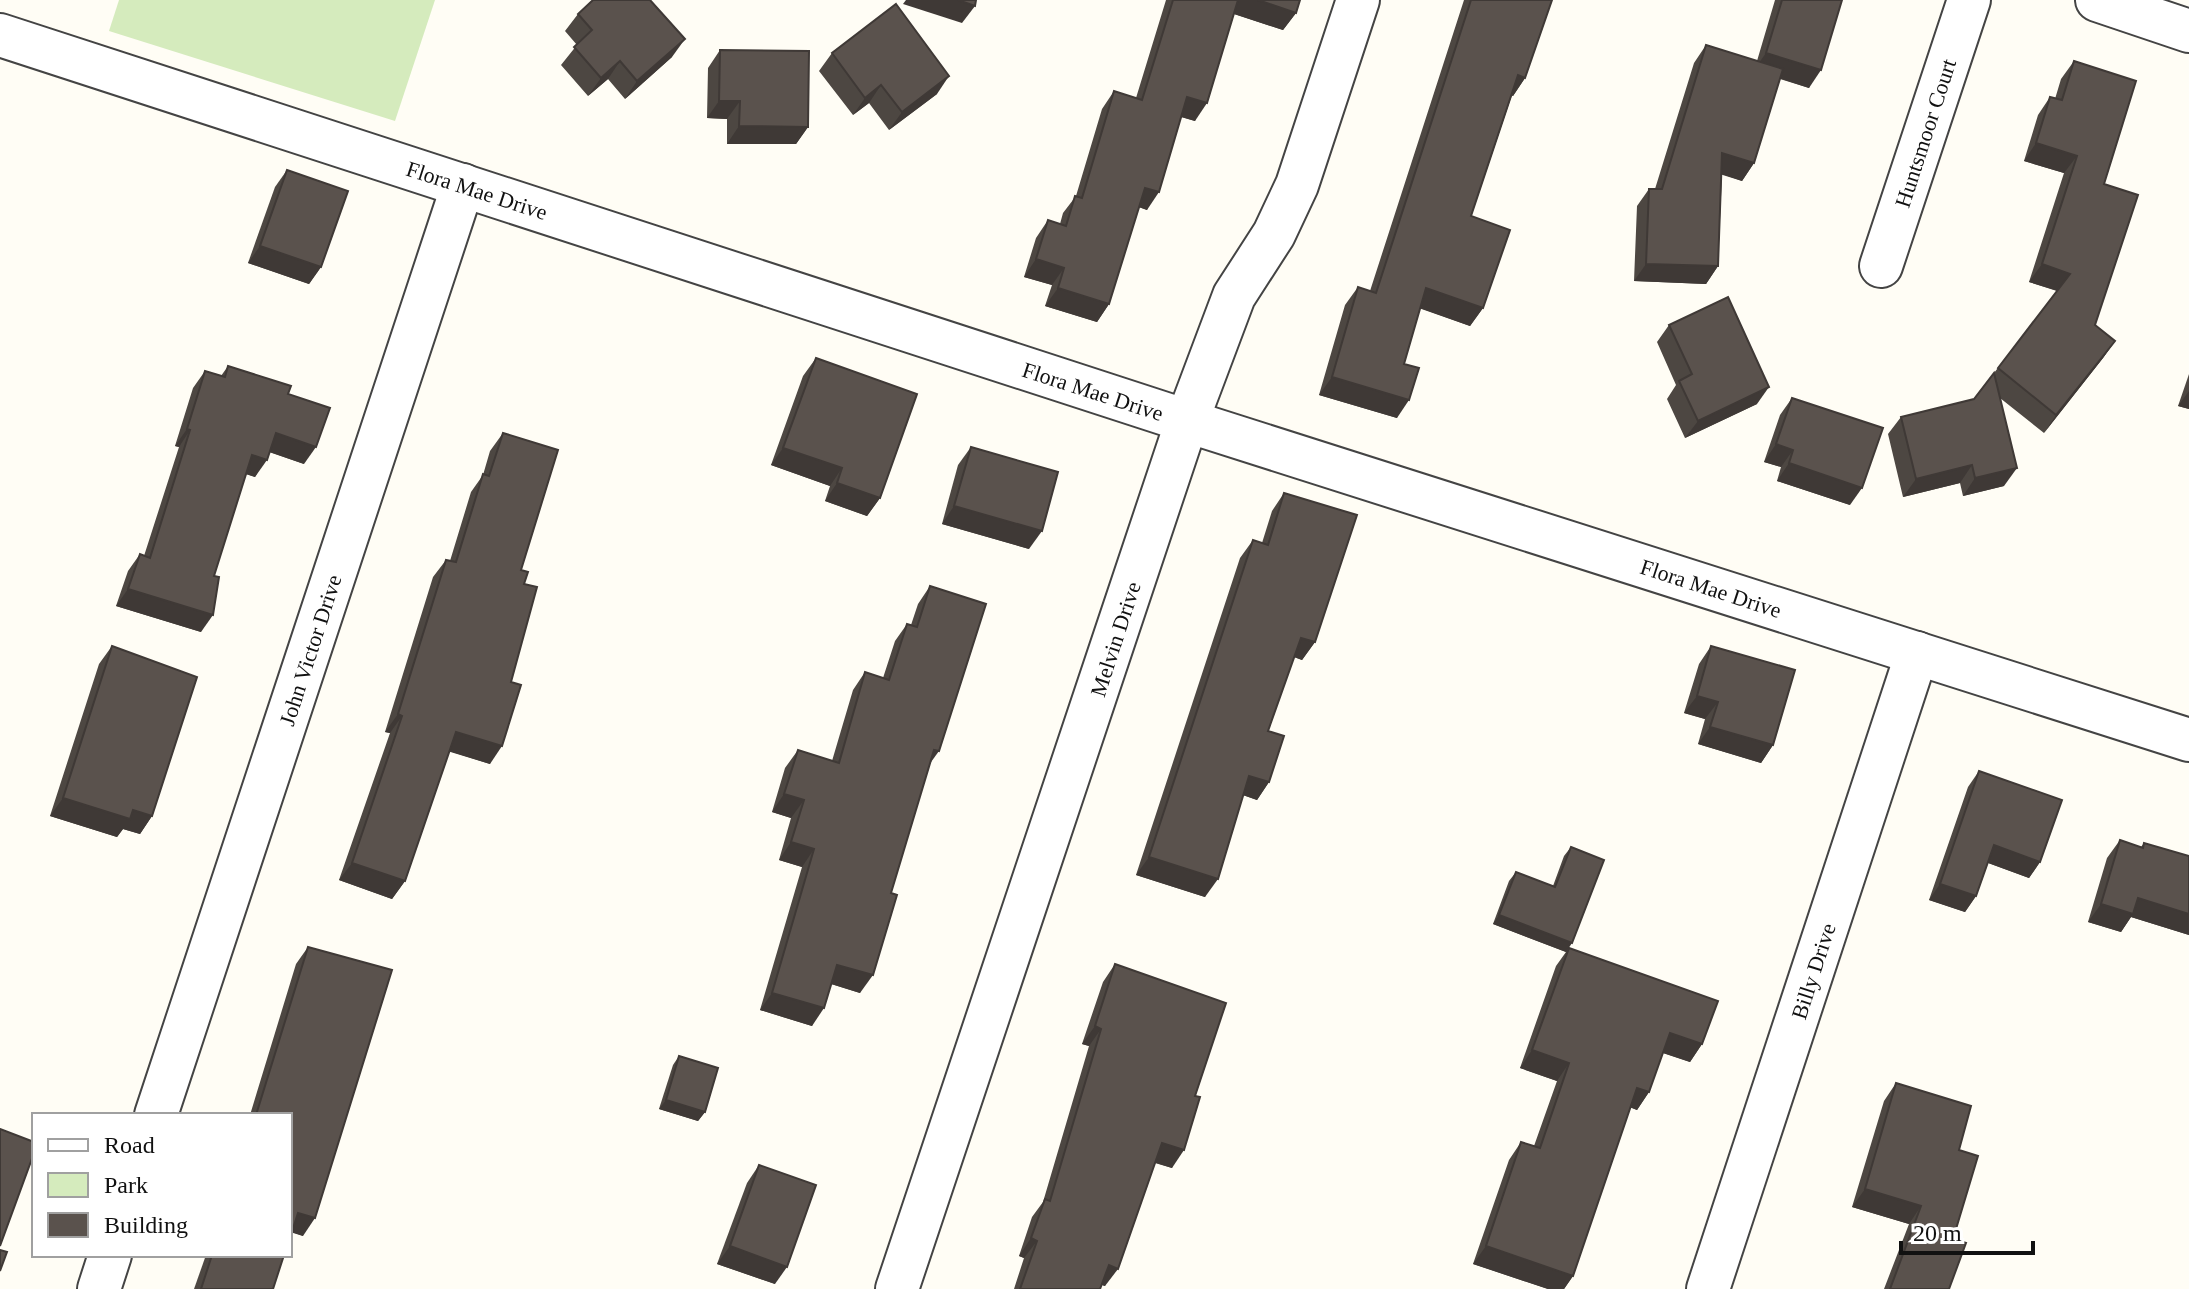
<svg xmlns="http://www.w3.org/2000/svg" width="2189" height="1289" viewBox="0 0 2189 1289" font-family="'Times New Roman',serif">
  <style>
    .green { fill: #d5ebbd }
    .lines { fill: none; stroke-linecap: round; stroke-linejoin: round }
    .minor-casing { stroke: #444; stroke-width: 46 }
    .minor { stroke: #fff; stroke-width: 42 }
    .wall { fill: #4d4742 }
    .shaded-wall { fill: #3f3936 }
    .building { fill: #5a524d; stroke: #3f3936; stroke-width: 2 }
    .labels { text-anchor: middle; stroke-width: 8; stroke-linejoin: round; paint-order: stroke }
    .street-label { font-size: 22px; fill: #111; stroke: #fff }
  </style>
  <rect width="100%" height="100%" fill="#fffdf5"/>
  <polygon class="green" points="119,0 435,0 395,121 109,31"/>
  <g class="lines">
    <g class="minor-casing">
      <g id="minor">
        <polyline points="2097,0 2189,31"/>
        <polyline points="0,35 1187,421 2189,740"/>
        <polyline points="1881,266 1969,0"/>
        <polyline points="156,1115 463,185"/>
        <polyline points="99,1289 110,1255"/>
        <polyline points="897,1289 1187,421 1234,296 1274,234 1297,185 1358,0"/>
        <polyline points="1708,1289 1917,653"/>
      </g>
    </g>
    <use href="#minor" class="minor"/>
  </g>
  <g class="wall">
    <polygon points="1166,0 1300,0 1296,13 1283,30 1234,14 1195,121 1181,117 1147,210 1139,207 1109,304 1097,322 1045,306 1052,285 1024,277 1036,238 1048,220 1060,224 1063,213 1076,196 1102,109 1114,91 1136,98"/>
    <polygon points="1464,0 1552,0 1525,78 1513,96 1512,95 1471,216 1483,308 1470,326 1420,308 1404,364 1397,418 1319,395 1345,305 1358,287 1370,291"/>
    <polygon points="1775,0 1842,0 1809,88 1780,79 1754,163 1742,181 1722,174 1718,266 1706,284 1634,281 1637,206 1649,189 1655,189 1694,63 1706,45 1757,61"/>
    <polygon points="578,14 672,57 625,99 608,79 588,96 561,65 577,45 565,31"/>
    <polygon points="720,50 808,127 796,144 727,144 727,119 707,118 708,68"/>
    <polygon points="832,53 937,94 889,130 869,103 853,115 819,71"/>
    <polygon points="2074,61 2104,184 2095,325 2115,341 2103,358 2044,433 2000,398 2004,486 1963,496 1960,483 1903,497 1888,434 1901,417 1974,399 2057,291 2029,282 2064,173 2024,161 2038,115 2050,97 2055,99 2061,79"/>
    <polygon points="287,170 321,267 309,284 248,263 275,187"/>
    <polygon points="1669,325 1757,404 1685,438 1667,399 1676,385 1657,342"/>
    <polygon points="816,358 880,498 867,516 825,501 830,486 771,465 803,376"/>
    <polygon points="228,366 288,394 304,464 269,452 255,477 246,474 214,576 201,632 116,606 128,571 140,554 144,556 179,447 175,446 193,388 205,371 221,376"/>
    <polygon points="2189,374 2189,409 2178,406"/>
    <polygon points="1792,398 1850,505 1777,481 1781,467 1764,462 1780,415"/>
    <polygon points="503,433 521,570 524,584 490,764 449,751 405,881 392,899 339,880 390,733 385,732 433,577 446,560 450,561 471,492 483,475 490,451"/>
    <polygon points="971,447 1029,549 942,524 958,465"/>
    <polygon points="1284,493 1315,642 1302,660 1294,657 1268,731 1269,782 1257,800 1243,795 1205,897 1136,875 1240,558 1253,540 1262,543 1272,511"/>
    <polygon points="930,586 930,763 860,993 831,984 812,1026 760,1010 802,867 779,860 791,818 772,812 785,768 798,750 832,761 853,690 865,672 883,678 895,641 907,624 911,625 918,604"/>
    <polygon points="112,646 152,816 140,834 123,829 117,837 50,816 99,664"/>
    <polygon points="1711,646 1773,745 1761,763 1698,744 1705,719 1684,713 1699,664"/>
    <polygon points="1979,771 2040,862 2029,878 1988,863 1976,896 1965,912 1929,900 1968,787"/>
    <polygon points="2120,840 2141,847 2144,843 2189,856 2189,935 2131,917 2121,932 2088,922 2107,858"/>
    <polygon points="1571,847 1569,948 1702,1044 1690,1062 1663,1053 1649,1092 1637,1110 1630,1107 1573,1276 1564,1289 1548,1289 1473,1264 1509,1160 1521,1142 1534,1146 1557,1081 1520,1068 1556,966 1566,952 1493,924 1509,881 1516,872 1553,886 1564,856"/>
    <polygon points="308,947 303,1236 292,1232 290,1115 250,1115 296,964"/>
    <polygon points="1115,964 1195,1096 1172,1168 1155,1163 1105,1286 1102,1285 1100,1289 1014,1289 1024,1258 1019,1256 1032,1217 1043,1202 1089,1046 1082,1044 1103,982"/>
    <polygon points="679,1056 705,1112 698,1121 659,1109 673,1065"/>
    <polygon points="1896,1083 1959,1150 1949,1289 1884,1289 1909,1224 1852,1207 1884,1101"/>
    <polygon points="759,1165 775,1284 717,1264 747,1183"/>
    <polygon points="206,1255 284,1255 273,1289 194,1289"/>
  </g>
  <g class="shaded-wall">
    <polygon points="906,0 958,0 975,6 962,23 903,4"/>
    <polygon points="1236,0 1258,0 1296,13 1283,30 1228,12"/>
    <polygon points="685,39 672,57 625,99 637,81"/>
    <polygon points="1766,53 1821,70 1809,88 1754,70"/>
    <polygon points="620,61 608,79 588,96 601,78"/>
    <polygon points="1518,75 1525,78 1513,96 1506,93"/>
    <polygon points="949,76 937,94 889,130 902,112"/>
    <polygon points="881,85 869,103 853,115 865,98"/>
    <polygon points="1187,97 1207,103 1195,121 1175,115"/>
    <polygon points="719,101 740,101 727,119 707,118"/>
    <polygon points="739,126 808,127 796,144 727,144"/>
    <polygon points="2036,143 2077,156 2064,173 2024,161"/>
    <polygon points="1722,153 1754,163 1742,181 1710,171"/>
    <polygon points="1145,188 1159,192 1147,210 1133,205"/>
    <polygon points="260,246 321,267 309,284 248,263"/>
    <polygon points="1036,259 1064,268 1052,285 1024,277"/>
    <polygon points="1646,264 1718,266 1706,284 1634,281"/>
    <polygon points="2042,264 2070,274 2058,291 2029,282"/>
    <polygon points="1058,288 1109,304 1097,322 1045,306"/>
    <polygon points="1426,288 1483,308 1470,326 1413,306"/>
    <polygon points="2115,341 2103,358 2044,433 2056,415"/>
    <polygon points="1332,377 1409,400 1397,418 1319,395"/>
    <polygon points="1769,387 1757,404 1685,438 1698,421"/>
    <polygon points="2189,391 2189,409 2178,406"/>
    <polygon points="187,429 190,430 179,447 175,446"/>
    <polygon points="276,433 316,447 304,464 264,450"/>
    <polygon points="1776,444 1793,450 1781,467 1764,462"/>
    <polygon points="783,448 842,468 830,486 771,465"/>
    <polygon points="252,455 267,460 255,477 240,472"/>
    <polygon points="1789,463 1862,488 1850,505 1777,481"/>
    <polygon points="1972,465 1960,483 1903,497 1916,479"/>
    <polygon points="2017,468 2004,486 1963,496 1975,478"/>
    <polygon points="837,483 880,498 867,516 825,501"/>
    <polygon points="954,506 1042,531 1029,549 942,524"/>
    <polygon points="128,589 213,615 201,632 116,606"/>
    <polygon points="1301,638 1315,642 1302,660 1289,655"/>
    <polygon points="1697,696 1718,702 1705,719 1684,713"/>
    <polygon points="398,714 402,716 390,733 385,732"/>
    <polygon points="1710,727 1773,745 1761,763 1698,744"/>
    <polygon points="456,732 502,746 490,764 444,750"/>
    <polygon points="934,750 939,751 926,769"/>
    <polygon points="1249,776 1269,782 1257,800 1237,793"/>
    <polygon points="784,794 804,800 791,818 772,812"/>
    <polygon points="63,798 133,810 152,816 140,834 123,829 117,837 50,816"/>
    <polygon points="791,842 814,849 802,867 779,860"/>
    <polygon points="1994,845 2040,862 2029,878 1983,861"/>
    <polygon points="1149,857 1218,879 1205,897 1136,875"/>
    <polygon points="352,863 405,881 392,899 339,880"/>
    <polygon points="1940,884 1976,896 1965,912 1929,900"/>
    <polygon points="2138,898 2189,914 2189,935 2131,917 2121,932 2088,922 2101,904"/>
    <polygon points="1499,915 1572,943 1566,952 1493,924"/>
    <polygon points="837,965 873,975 860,993 825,982"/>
    <polygon points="772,993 824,1008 812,1026 760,1010"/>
    <polygon points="1095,1026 1101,1029 1089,1046 1082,1044"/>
    <polygon points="1670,1033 1702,1044 1690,1062 1657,1051"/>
    <polygon points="1532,1050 1569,1063 1557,1081 1520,1068"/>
    <polygon points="1637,1088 1649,1092 1637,1110 1624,1105"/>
    <polygon points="666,1100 705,1112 698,1121 659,1109"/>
    <polygon points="1162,1143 1184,1150 1172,1168 1150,1161"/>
    <polygon points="1865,1189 1921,1206 1909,1224 1852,1207"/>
    <polygon points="298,1213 315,1218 303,1236 290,1232"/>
    <polygon points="1031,1238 1037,1241 1024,1258 1019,1256"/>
    <polygon points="730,1246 787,1267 775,1284 717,1264"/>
    <polygon points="1486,1246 1573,1276 1564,1289 1548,1289 1473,1264"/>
    <polygon points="1109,1265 1118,1269 1105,1286 1096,1283"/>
  </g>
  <g class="building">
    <polygon points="593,0 650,0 685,39 637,81 620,61 601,78 574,47 592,30 578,14"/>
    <polygon points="958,0 976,0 975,6"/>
    <polygon points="1173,0 1238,0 1207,103 1187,97 1159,192 1145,188 1109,304 1058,288 1064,268 1036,259 1048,220 1066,226 1075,196 1082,198 1114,91 1142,100"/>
    <polygon points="1258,0 1300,0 1296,13"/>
    <polygon points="1471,0 1552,0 1525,78 1518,75 1471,216 1510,230 1483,308 1426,288 1404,364 1419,368 1409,400 1332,377 1358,287 1376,293"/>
    <polygon points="1782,0 1842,0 1821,70 1766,53"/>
    <polygon points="896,4 949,76 902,112 881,85 865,98 832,53"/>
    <polygon points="1706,45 1783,69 1754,163 1722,153 1718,266 1646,264 1649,189 1662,189"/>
    <polygon points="720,50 809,51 808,127 739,126 740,101 719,101"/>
    <polygon points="2074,61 2136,81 2104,184 2138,195 2095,325 2115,341 2056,415 1998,368 2070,274 2042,264 2077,156 2036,143 2050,97 2062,100"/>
    <polygon points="287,170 348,191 321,267 260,246"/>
    <polygon points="1728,297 1769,387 1698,421 1679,381 1692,374 1669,325"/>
    <polygon points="816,358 917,394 880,498 837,483 842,468 783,448"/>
    <polygon points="228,366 291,386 288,394 330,408 316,447 276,433 267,460 252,455 214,576 219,577 213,615 128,589 140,554 150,558 190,430 187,429 205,371 225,377"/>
    <polygon points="1994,373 2017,468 1975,478 1972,465 1916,479 1901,417 1974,399"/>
    <polygon points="1792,398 1883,428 1862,488 1789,463 1793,450 1776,444"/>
    <polygon points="503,433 558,450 521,570 528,572 524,584 537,587 511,682 521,685 502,746 456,732 405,881 352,863 402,716 398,714 446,560 456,562 483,474 489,476"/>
    <polygon points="971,447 1058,472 1042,531 954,506"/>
    <polygon points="1284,493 1357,515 1315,642 1301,638 1268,731 1284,736 1269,782 1249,776 1218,879 1149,857 1253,540 1268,545"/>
    <polygon points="930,586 986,604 939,751 934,750 891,893 897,895 873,975 837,965 824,1008 772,993 814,849 791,842 804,800 784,794 798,750 839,763 865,672 889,680 907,624 917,627"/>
    <polygon points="112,646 197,677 152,816 133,810 130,819 63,798"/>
    <polygon points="1711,646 1795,670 1773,745 1710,727 1718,702 1697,696"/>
    <polygon points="1979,771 2062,800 2040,862 1994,845 1976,896 1940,884"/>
    <polygon points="2120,840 2143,848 2144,843 2189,856 2189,914 2138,898 2133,914 2101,904"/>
    <polygon points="1571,847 1604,860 1572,943 1499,915 1516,872 1555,887"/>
    <polygon points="308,947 392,970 315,1218 298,1213 290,1238 290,1115 256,1115"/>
    <polygon points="1569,948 1718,1001 1702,1044 1670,1033 1649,1092 1637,1088 1573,1276 1486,1246 1521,1142 1540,1148 1569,1063 1532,1050"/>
    <polygon points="1115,964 1226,1003 1195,1096 1200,1097 1184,1150 1162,1143 1118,1269 1109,1265 1100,1289 1020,1289 1037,1241 1031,1238 1045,1199 1050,1201 1101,1029 1095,1026"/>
    <polygon points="679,1056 718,1068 705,1112 666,1100"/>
    <polygon points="1896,1083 1971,1106 1959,1150 1978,1156 1953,1239 1966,1243 1949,1289 1890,1289 1921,1206 1865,1189"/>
    <polygon points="0,1129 34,1142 34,1153 0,1246"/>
    <polygon points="759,1165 816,1185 787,1267 730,1246"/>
    <polygon points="0,1250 7,1252 0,1271"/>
    <polygon points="212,1255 284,1255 273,1289 201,1289"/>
  </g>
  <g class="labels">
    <g class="street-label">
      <text transform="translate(1925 133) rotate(-72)" y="8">Huntsmoor Court</text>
      <text transform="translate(477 190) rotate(18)" y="8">Flora Mae Drive</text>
      <text transform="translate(1093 391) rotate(18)" y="8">Flora Mae Drive</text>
      <text transform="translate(1711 588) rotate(18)" y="8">Flora Mae Drive</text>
      <text transform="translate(1115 639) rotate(-72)" y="8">Melvin Drive</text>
      <text transform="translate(310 650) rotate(-72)" y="8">John Victor Drive</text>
      <text transform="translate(1813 971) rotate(-72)" y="8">Billy Drive</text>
    </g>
  </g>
  <rect x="32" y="1113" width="260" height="144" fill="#ffffff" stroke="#a0a0a0" stroke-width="2"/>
  <rect x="48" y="1139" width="40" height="12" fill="#ffffff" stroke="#a0a0a0" stroke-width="2"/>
  <text x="104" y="1153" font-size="24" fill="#111111">Road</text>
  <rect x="48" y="1173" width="40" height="24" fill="#d5ebbd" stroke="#a0a0a0" stroke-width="2"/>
  <text x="104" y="1193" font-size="24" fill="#111111">Park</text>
  <rect x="48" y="1213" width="40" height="24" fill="#5a524d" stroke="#a0a0a0" stroke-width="2"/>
  <text x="104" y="1233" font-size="24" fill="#111111">Building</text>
  <path d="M1901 1241v12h132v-12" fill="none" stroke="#111111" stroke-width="4"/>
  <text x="1913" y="1241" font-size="24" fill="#111111" stroke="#ffffff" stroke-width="6" paint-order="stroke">20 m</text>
</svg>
